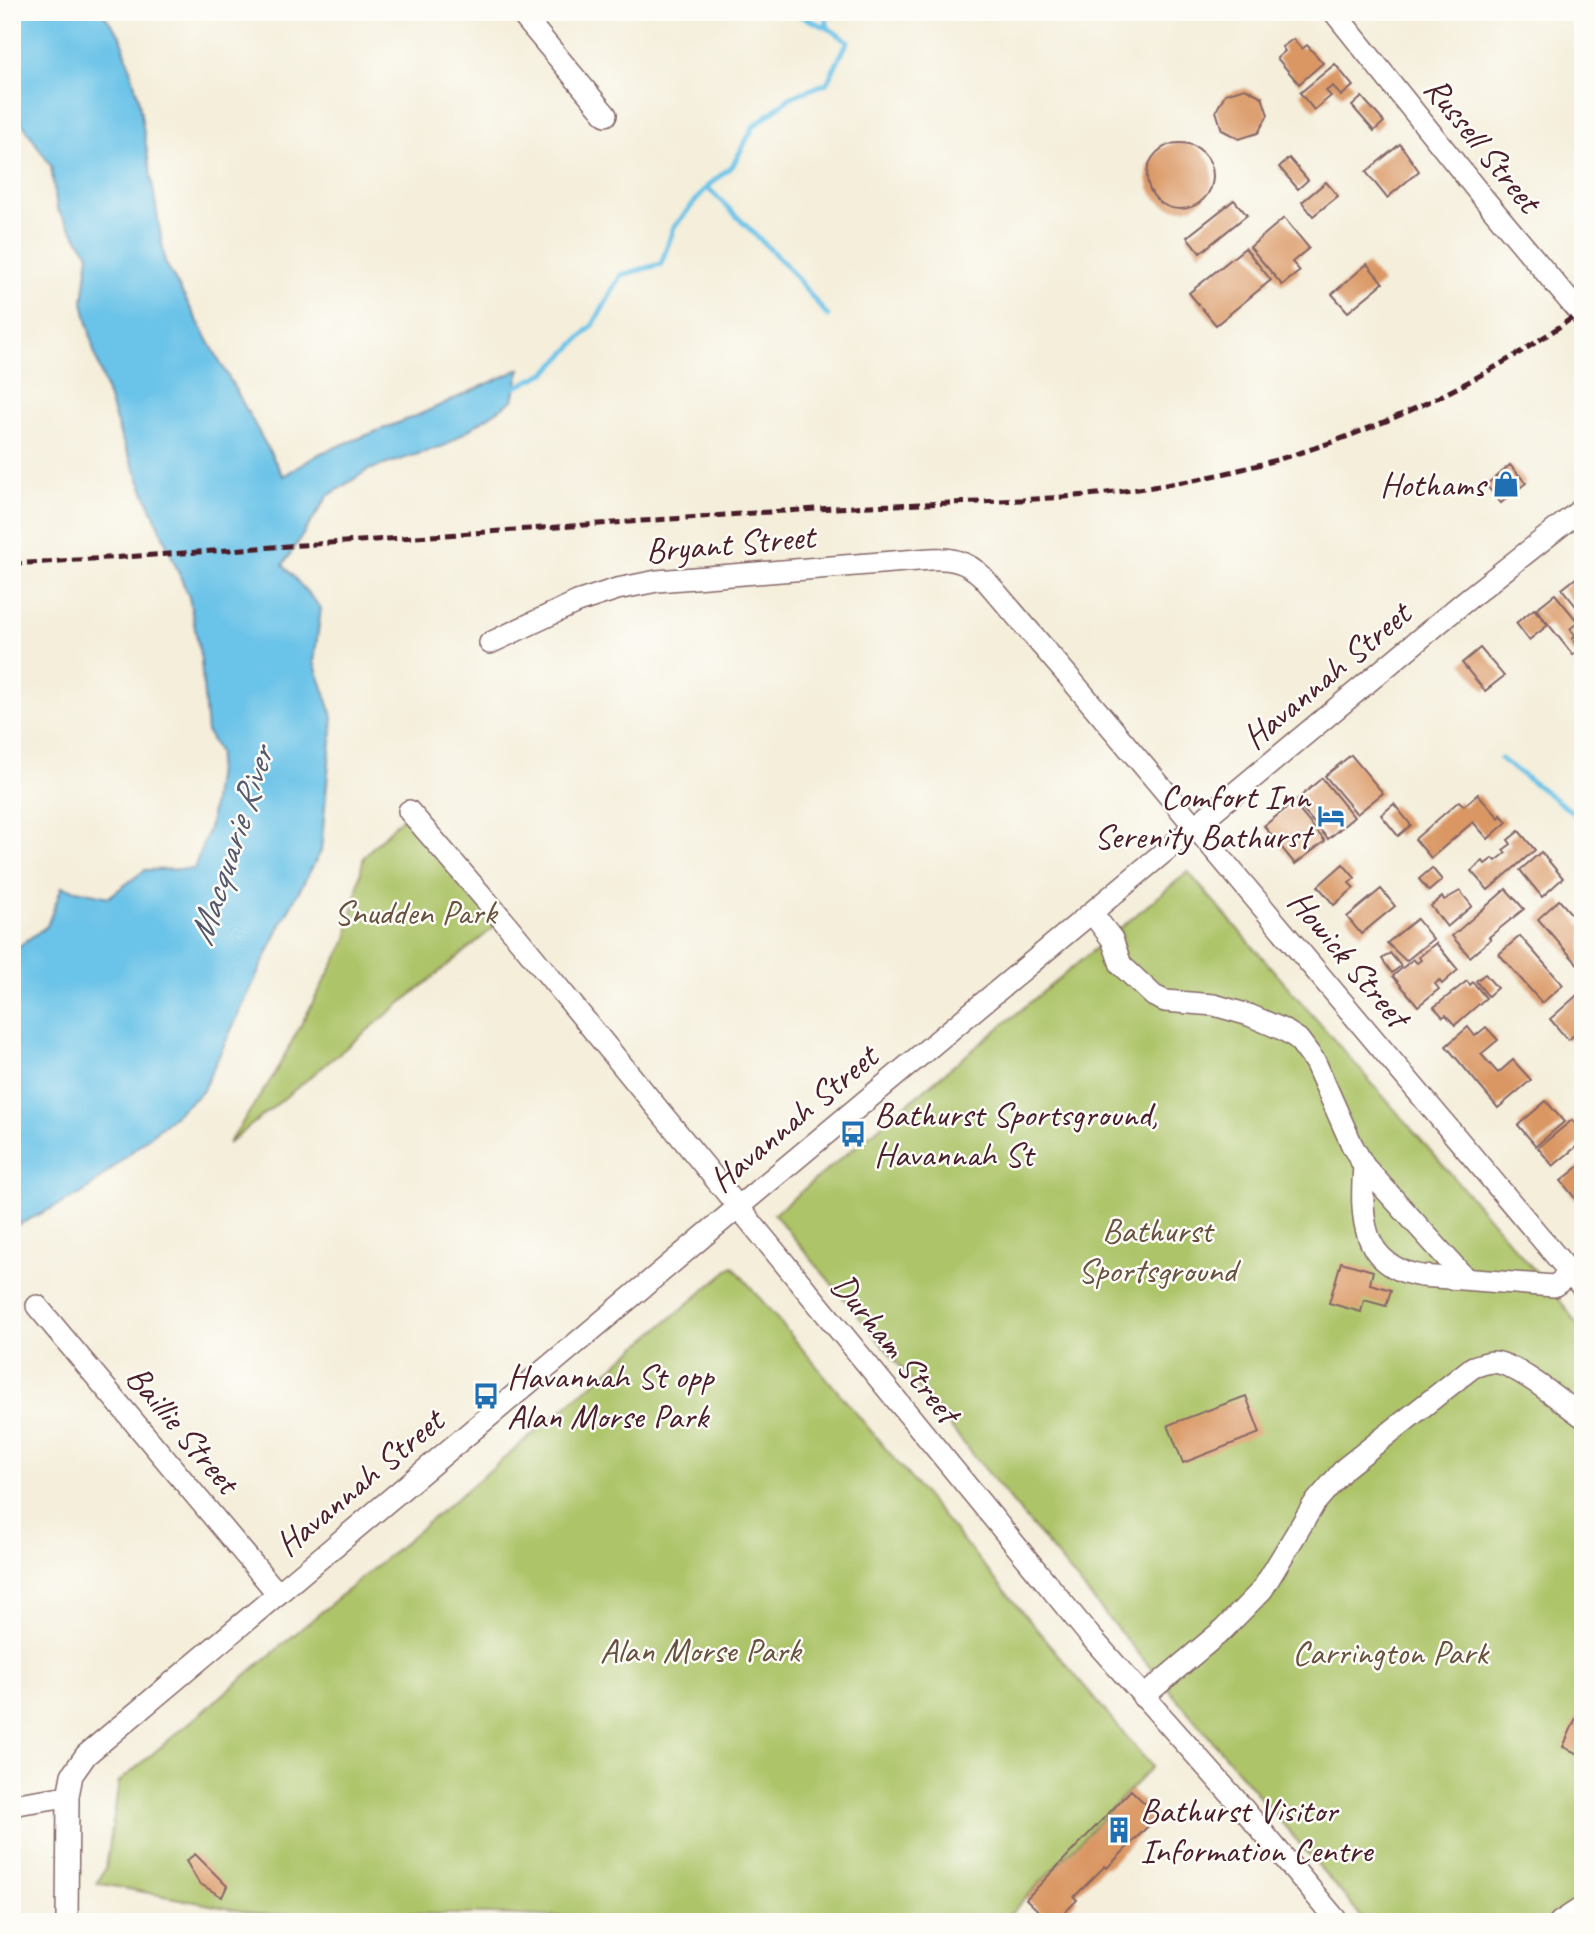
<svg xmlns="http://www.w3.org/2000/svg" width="1595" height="1934" viewBox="0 0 1595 1934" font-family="Caveat,sans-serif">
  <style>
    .green { fill: #adc469; stroke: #7c724a; stroke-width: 2 }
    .water { fill: #6bc3e8; stroke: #5a718a; stroke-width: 2 }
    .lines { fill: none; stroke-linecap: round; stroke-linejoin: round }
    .stream { stroke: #6bc3e8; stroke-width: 5 }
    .building { fill: #da9763 }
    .minor-casing { stroke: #866768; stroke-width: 24 }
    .minor { stroke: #fff; stroke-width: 21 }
    .rail { stroke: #4a1f2b; stroke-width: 5; stroke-dasharray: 10 5; stroke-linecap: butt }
    .labels { text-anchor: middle; stroke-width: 5; stroke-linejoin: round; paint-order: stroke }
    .street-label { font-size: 35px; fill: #4a1f2b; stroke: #fdfcf7 }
    .poi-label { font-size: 35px; fill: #4a1f2b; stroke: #fdfcf7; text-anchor: start }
    .park-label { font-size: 35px; fill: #68513e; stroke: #fdfcf7 }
    .water-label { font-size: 37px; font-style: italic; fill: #56586d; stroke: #fdfcf7 }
  </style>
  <rect width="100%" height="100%" fill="#fdfcf7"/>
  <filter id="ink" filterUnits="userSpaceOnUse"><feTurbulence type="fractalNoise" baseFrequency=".0143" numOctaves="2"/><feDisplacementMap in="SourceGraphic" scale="14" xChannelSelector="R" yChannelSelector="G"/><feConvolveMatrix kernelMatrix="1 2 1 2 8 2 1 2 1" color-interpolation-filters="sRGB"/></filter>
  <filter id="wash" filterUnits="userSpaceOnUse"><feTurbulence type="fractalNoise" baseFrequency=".00686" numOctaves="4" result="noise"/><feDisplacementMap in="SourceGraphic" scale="28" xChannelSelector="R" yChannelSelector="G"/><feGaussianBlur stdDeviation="1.57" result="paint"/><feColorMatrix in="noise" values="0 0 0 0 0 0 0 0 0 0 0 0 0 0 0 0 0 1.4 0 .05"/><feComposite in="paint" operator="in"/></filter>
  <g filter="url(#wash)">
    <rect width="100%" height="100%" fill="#f4eeda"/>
    <g class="green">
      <polygon points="409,811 503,920 228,1144 274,1075 347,939 364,856"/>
      <polygon points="1188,872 1556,1295 1583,1332 1583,1922 1366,1922 1110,1620 774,1214"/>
      <polygon points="733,1266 1152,1767 1002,1922 683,1922 491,1914 257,1914 97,1883 106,1868 119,1782"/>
    </g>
    <polygon class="water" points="12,12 102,12 121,37 138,96 165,262 283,476 321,453 421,414 520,369 513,400 446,445 368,470 328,496 283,565 321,608 314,662 333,717 321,851 281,924 202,1092 83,1193 12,1228 12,951 47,926 62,887 109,897 145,870 194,869 210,825 219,753 207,732 201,660 189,597 121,437 94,351 83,302 89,254 57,209 51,166 12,108"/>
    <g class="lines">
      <g class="stream">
        <polyline points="825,12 828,28"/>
        <polyline points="707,187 784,263 828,316"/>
        <polyline points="510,390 547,372 593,325 621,275 661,264 674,227 707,187 733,165 754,126 791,97 827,83 848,41 828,28 791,12"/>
        <polyline points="1501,759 1583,820"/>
      </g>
    </g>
    <g id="blocks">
      <g class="building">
        <polygon points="1293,39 1302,49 1307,45 1323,63 1299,84 1277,58 1285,51 1282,47"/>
        <polygon points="1335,64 1353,86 1341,96 1333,86 1326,91 1331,96 1314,110 1300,93"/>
        <polygon points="1245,88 1262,97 1268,115 1258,133 1239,139 1222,130 1216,111 1225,94"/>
        <polygon points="1362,97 1384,122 1374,131 1352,106"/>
        <circle cx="1180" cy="176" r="33"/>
        <polygon points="1400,144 1419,171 1387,198 1366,172"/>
        <polygon points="1289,158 1308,180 1298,189 1279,167"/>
        <polygon points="1326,182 1338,196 1313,216 1302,202"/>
        <polygon points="1234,200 1247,215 1200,253 1187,237"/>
        <polygon points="1284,218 1309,248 1292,262 1300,271 1282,285 1250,247"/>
        <polygon points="1245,248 1271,280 1216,325 1189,293"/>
        <polygon points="1367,264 1383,283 1348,312 1332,294"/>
        <polygon points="1510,465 1526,483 1501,503 1486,485"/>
        <polygon points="1581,574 1583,576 1583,615 1562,589"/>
        <polygon points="1555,594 1578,622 1570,629 1576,636 1572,639 1580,649 1573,655 1536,609"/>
        <polygon points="1534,609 1548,625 1529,640 1516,623"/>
        <polygon points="1480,648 1504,676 1485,691 1462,663"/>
        <polygon points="1351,755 1383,793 1357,814 1325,776"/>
        <polygon points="1322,778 1354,817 1328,839 1295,801"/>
        <polygon points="1478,794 1499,818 1501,815 1507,822 1488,839 1473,822 1431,858 1415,839 1459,801 1464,806"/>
        <polygon points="1293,803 1325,841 1295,864 1264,826"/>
        <polygon points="1394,804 1411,825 1398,836 1381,815"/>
        <polygon points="1519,831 1535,850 1488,890 1471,871 1483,861 1485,864 1493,858 1496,861 1506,853 1503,850 1511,844 1508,840"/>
        <polygon points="1541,852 1563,878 1542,897 1520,870"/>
        <polygon points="1343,864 1355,878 1349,883 1354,888 1334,905 1318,886"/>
        <polygon points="1432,868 1442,880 1429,891 1419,879"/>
        <polygon points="1381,889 1395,906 1361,934 1347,917"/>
        <polygon points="1506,889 1524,909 1489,937 1491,939 1470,957 1452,936"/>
        <polygon points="1460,891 1472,906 1447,927 1431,906 1442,897 1444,900"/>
        <polygon points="1559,900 1583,927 1581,968 1538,919"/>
        <polygon points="1417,919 1433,939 1406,961 1387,943"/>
        <polygon points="1520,936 1563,985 1542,1003 1499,954"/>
        <polygon points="1436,943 1458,970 1442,984 1439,980 1435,984 1439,989 1418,1006 1393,976 1413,959 1417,963 1421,960 1419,957"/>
        <polygon points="1390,953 1401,966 1392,973 1382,959"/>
        <polygon points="1485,974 1497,988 1488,996 1476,981"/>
        <polygon points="1467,981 1470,985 1473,982 1486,998 1455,1025 1446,1015 1443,1017 1434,1007"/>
        <polygon points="1583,990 1583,1028 1568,1040 1550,1019"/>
        <polygon points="1468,1027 1475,1036 1486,1027 1498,1040 1481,1054 1498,1073 1513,1060 1531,1080 1498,1108 1446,1046"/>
        <polygon points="1546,1101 1564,1122 1536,1146 1518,1125"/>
        <polygon points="1572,1120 1583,1133 1583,1141 1553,1166 1538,1148"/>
        <polygon points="1583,1163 1583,1198 1578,1202 1561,1181"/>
        <polygon points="1341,1262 1373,1271 1370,1284 1391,1290 1386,1306 1364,1300 1361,1312 1329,1303"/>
        <polygon points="1246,1396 1260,1433 1183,1463 1168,1425"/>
        <polygon points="1583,1702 1583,1756 1563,1747"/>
        <polygon points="1131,1790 1158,1816 1107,1868 1105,1866 1074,1897 1077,1900 1056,1922 1050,1922 1026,1899"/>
        <polygon points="195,1854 227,1886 222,1897 199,1883 186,1861"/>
      </g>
    </g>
  </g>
  <g filter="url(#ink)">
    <use href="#blocks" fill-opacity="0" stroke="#866768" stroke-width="2"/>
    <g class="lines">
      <g class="minor-casing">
        <g id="minor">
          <polyline points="520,12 606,115"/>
          <polyline points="1334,12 1480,194 1583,317"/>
          <path d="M490 643 577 602 617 589 657 581 930 559C951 558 966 561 982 576L1068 676 1583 1288"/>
          <polyline points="409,811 503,920 1090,1636 1235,1799 1338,1922"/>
          <polyline points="1092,913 1112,939 1121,965 1154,996 1165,1001 1214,1005 1249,1015 1284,1030 1298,1039 1315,1062 1352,1145 1364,1166 1465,1278"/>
          <path d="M1364 1166C1360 1217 1361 1267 1422 1276L1554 1286 1571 1274"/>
          <polyline points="37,1306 278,1594"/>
          <path d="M1143 1697 1224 1629 1262 1590 1314 1504 1345 1468 1473 1367C1480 1365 1486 1362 1494 1362 1517 1364 1563 1403 1583 1417"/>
          <polyline points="12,1808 17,1804 68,1796"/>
          <polyline points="67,1922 68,1796 72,1775 86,1755 737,1208 1464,602 1583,508"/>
          <polyline points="1560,1922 1583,1907"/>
        </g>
      </g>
      <use href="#minor" class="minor"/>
      <path class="rail" d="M12 564C241 550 470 533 699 517 764 512 829 508 893 505 980 502 1066 500 1152 487 1304 465 1459 401 1583 310"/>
    </g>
  </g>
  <defs>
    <g id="shop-bare" transform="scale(2.1)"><path d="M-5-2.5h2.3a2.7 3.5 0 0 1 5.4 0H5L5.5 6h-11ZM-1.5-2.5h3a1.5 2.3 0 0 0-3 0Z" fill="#1f6fb2" stroke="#fdfcf7" stroke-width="2.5" paint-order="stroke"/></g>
    <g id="hotel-bare" transform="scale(2.1)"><path d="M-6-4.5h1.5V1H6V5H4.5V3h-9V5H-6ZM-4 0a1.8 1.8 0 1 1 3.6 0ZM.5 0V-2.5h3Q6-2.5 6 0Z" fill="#1f6fb2" stroke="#fdfcf7" stroke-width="2.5" paint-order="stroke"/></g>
    <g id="bus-bare" transform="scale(2.1)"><path d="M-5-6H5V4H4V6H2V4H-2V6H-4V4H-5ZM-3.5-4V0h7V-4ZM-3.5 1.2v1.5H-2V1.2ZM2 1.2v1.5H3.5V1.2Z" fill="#1f6fb2" stroke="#fdfcf7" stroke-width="2.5" paint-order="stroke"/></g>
    <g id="building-bare" transform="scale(2.1)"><path d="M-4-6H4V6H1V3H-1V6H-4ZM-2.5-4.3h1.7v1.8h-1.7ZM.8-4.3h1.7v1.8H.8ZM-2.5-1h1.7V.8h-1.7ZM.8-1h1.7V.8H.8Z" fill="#1f6fb2" stroke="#fdfcf7" stroke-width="2.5" paint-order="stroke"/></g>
  </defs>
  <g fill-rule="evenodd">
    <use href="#shop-bare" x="1506" y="484"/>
    <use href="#hotel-bare" x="1331" y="816"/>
    <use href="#bus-bare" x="853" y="1134"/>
    <use href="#bus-bare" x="486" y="1396"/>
    <use href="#building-bare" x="1119" y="1830"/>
  </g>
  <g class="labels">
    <g class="street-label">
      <text transform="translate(1483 144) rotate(51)" y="12">Russell Street</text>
      <text transform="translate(730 543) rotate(-5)" y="12">Bryant Street</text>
      <text transform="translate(1326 675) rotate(-40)" y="12">Havannah Street</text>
      <text transform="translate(1349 958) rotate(50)" y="12">Howick Street</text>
      <text transform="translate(793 1118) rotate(-40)" y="12">Havannah Street</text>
      <text transform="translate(896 1348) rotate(51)" y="12">Durham Street</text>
      <text transform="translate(183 1429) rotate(50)" y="12">Baillie Street</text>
      <text transform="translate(359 1482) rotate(-40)" y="12">Havannah Street</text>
    </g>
    <g class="poi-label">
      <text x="1485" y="496" text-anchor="end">Hothams</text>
      <text x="1310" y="808" text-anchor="end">Comfort Inn<tspan x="1310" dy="40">Serenity Bathurst</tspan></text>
      <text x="874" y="1126">Bathurst Sportsground,<tspan x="874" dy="40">Havannah St</tspan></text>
      <text x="507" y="1388">Havannah St opp<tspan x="507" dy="40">Alan Morse Park</tspan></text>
      <text x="1140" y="1822">Bathurst Visitor<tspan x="1140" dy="40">Information Centre</tspan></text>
    </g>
    <g class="park-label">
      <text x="415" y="924">Snudden Park</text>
      <text x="1157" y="1242">Bathurst<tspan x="1157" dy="40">Sportsground</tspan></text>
      <text x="700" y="1662">Alan Morse Park</text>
      <text x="1390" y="1664">Carrington Park</text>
    </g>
    <g class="water-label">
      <text transform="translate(230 846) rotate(-72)" y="13">Macquarie River</text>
    </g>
  </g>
  <rect width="1595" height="1934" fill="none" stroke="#fdfcf7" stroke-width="42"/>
</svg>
